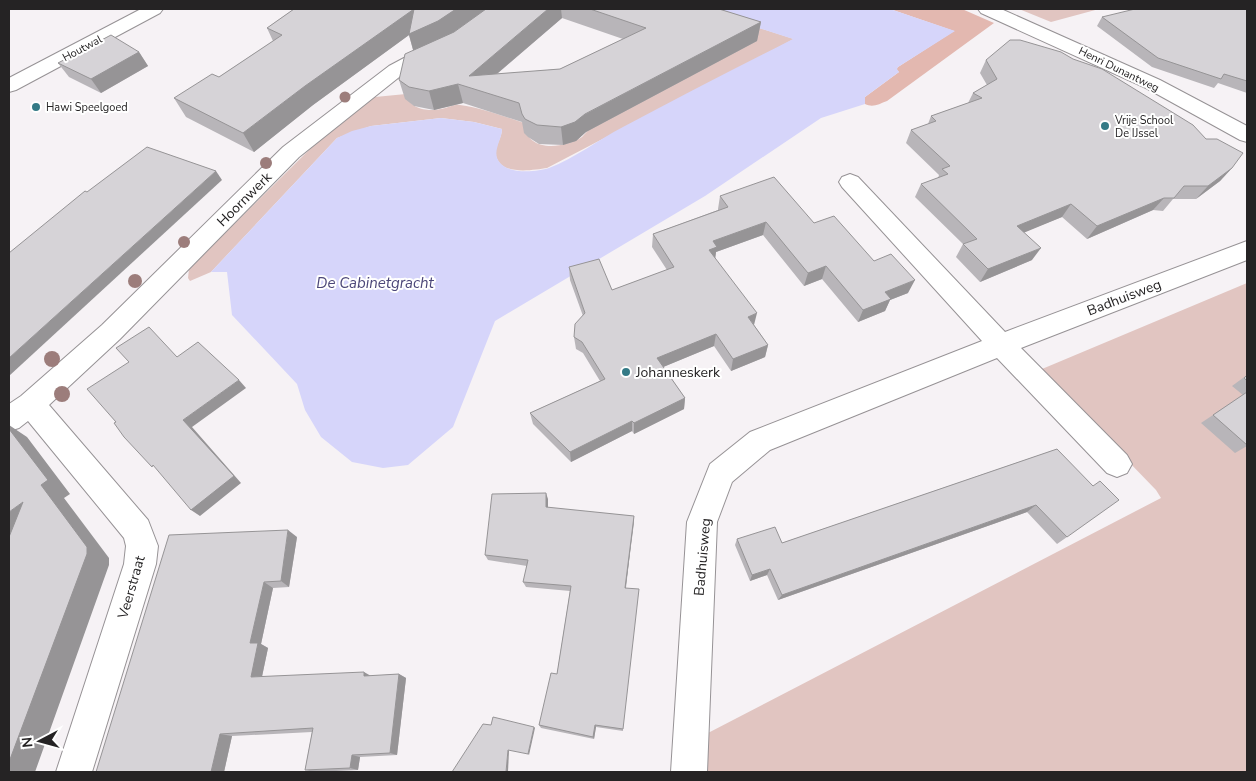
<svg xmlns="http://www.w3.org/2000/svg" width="1256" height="781" viewBox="0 0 1256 781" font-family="'Nunito Sans',sans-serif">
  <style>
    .green { fill: #e1c5c1 }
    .forest { fill: #e3b8b0 }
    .water { fill: #d6d5fa }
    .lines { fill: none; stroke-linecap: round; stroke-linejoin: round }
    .minor-casing { stroke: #969295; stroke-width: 2 }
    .tertiary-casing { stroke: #969295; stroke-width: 2 }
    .minor { fill: #fff; fill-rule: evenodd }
    .tertiary { fill: #fff; fill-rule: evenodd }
    .tree { fill: #9c7d7b }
    .wall { fill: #b8b5b9; fill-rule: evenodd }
    .shaded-wall { fill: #969496 }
    .building { fill: #d6d3d7; stroke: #969496 }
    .poi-dot { fill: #347a86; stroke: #fff; stroke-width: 2 }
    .labels { text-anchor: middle; stroke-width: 4; stroke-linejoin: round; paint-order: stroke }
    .far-street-label { font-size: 11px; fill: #252324; stroke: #fff }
    .far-poi-label { font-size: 11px; fill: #252324; stroke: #fff; text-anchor: start }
    .street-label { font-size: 14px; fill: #252324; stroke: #fff }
    .poi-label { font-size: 14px; fill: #252324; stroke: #fff; text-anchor: start }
    .water-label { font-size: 15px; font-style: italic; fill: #4c4779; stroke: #fff }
  </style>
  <rect width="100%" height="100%" fill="#f6f2f5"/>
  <g class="green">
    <path d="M700 9 794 39 547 168C533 170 501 176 496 156 494 147 502 138 502 129L474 122 441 118 371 126 337 138 211 272 190 281 188 278 189 269 311 148 375 97 406 94C409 109 428 112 441 109 448 108 454 104 460 105 482 108 503 116 524 123 526 153 563 149 582 137Z"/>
    <polygon points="1019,9 1099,9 1051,22"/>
    <polygon points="1247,283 1247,772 705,772 708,733 1161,498 1156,490 1094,426 1046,381 1042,369"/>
  </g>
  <path class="forest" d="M890 9H962L994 23 887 101C879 104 873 108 865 104V97L899 72 896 69 898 67 954 31Z"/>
  <path class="water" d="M700 9H890L955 31 898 67 897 69 899 72 865 97V104L821 118 705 196 495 321 453 427 408 465 383 468 352 462 321 437 305 410 297 384 232 315 227 272H211L337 138 352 131 371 126 441 118 474 122 502 129C502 141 490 153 501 164 511 174 537 172 549 168 575 158 598 140 623 127 679 97 736 68 793 39Z"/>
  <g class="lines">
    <g class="minor-casing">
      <g id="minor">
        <polygon points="978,9 1001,9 1160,80 1247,126 1247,142 1240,140 1146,88 981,13"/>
        <polygon points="436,46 443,48 446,52 443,56 403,74 299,157 120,339 49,405 148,520 158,546 156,564 92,772 56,772 124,564 126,546 124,538 28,421 19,428 9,431 9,404 21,396 102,325 283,147 389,66 404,58"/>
        <polygon points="850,174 858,177 1005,332 1247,241 1247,260 1021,348 1127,455 1132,464 1127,473 1117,477 1107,473 997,358 770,450 732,482 717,522 707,772 671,772 687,522 710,464 750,432 982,341 842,187 839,182 842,177"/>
      </g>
    </g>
    <g class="tertiary-casing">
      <polygon id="tertiary" points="141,9 163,9 160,13 16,90 9,92 9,78"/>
    </g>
    <use href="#minor" class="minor"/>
    <use href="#tertiary" class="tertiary"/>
  </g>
  <g class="tree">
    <circle cx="345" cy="97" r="5.5"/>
    <circle cx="266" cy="163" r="6"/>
    <circle cx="184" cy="242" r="6"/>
    <circle cx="135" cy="281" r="7"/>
    <circle cx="52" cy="359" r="8"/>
    <circle cx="62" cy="394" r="8"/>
  </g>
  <g class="wall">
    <path d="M294 9H719L761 22 757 41 586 132 576 141 563 145 539 144 528 137 524 133 522 122 463 103 434 110 414 106 405 99 399 80 413 50 409 35 313 105 254 152 186 117 174 98 219 77 273 41 267 28ZM562 18 623 39 560 69 497 74Z"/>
    <polygon points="1247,9 1247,93 1218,83 1214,88 1152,67 1097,26 1102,17"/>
    <polygon points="139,52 148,66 101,93 69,77 58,63"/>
    <polygon points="986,60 1232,168 1220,181 1196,199 1173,199 1163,211 1153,210 1087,239 1062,217 1024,232 1032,260 980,282 956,257 963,244 915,197 921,184 938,178 939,175 906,143 911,130 928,124 931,116 968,103 973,93 987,85 980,73"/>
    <polygon points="720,196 814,223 874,261 908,293 890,300 885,311 858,322 822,279 804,286 763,235 716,252 715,258 754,325 768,345 765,357 731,371 714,346 663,367 685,398 684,409 634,434 632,431 571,462 533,424 530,413 600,381 583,353 576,349 574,337 583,316 570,280 569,267 612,290 667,270 652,247 653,234 718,210 718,209"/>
    <polygon points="1247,375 1247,446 1235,453 1201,423 1243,395 1232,386"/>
    <polygon points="1057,449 1067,537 1057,544 1027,512 778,600 767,575 750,581 735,545 737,539 782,543"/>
    <polygon points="548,499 548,508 634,516 626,588 623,731 596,727 594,739 541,728 539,725 557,674 570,591 526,587 523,582 527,566 488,560 485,555"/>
    <polygon points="297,537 289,587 273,588 261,644 268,648 262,677 371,676 399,674 406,678 397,755 360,757 358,770 314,772 305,770 312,732 232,736 224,772 96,772"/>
  </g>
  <g class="shaded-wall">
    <polygon points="414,9 487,9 442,40 414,53 409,35 313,105 254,152 243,133 305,86"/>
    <polygon points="548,9 561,9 562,18 478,90 469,76"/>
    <polygon points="761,22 757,41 586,132 576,141 563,145 561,127"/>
    <polygon points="139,52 148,66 101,93 91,79"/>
    <polygon points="458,84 463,103 434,110 429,91"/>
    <polygon points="1232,168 1220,181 1196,199 1208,186"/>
    <polygon points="216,171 222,180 9,376 9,358"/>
    <polygon points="1164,198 1153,210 1087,239 1097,226"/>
    <polygon points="1071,204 1062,217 1009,239 1017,226"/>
    <polygon points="766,222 763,235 716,252 715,260 709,250 713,241"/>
    <polygon points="1041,248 1032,260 980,282 988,269"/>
    <polygon points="826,266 822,279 804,286 808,273"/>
    <polygon points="915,280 908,293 890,300 885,311 858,322 863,310 885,292"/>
    <polygon points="757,313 754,325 748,317"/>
    <polygon points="716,334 714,346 656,370 657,358"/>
    <polygon points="768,345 765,357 731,371 733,359"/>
    <polygon points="239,380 246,388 192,427 241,483 200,516 191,510 183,420"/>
    <polygon points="685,398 684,409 634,434 634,423"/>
    <polygon points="632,421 632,431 571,462 570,452"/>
    <polygon points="9,425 27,437 70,494 64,498 109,558 109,565 35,772 9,772 9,762 41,485 9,429"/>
    <polygon points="546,493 548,499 548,514 546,507"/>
    <polygon points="23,502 9,540 9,512"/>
    <polygon points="1036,505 1027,512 778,600 782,595"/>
    <polygon points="634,516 634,522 625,593 625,588"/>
    <polygon points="288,530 297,537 289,587 281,581"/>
    <polygon points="770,569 767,575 750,581 752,575"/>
    <polygon points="264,582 273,588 261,644 268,648 261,681 251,677 250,643"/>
    <polygon points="364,672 371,676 364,676"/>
    <polygon points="399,674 406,678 397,755 390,753"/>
    <polygon points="595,725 596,727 594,739 593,737"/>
    <polygon points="534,727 535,728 529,755 528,754"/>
    <polygon points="220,734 232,736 224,772 211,772"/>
    <polygon points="508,750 509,751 508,772 506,772"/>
    <polygon points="352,755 360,757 358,770 350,768"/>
  </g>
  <g class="building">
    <polygon points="294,9 456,9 438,21 409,34 414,9 305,86 243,133 174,98 212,74 219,77 282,35 267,28"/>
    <polygon points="486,9 548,9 469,76 560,69 646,28 590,9 719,9 761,22 585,114 575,122 561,127 537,125 525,119 522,114 519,103 458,84 429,91 409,87 399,80 405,54 454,32"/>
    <polygon points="1135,9 1247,9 1247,81 1224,74 1221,79 1158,58 1102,17"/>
    <polygon points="111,35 139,52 91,79 58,63"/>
    <polygon points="1010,40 1020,40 1061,52 1073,59 1102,69 1193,125 1206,139 1217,139 1243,153 1232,168 1208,186 1184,186 1174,198 1164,198 1097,226 1071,204 1017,226 1041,248 988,269 963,244 977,239 921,184 948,174 942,169 950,166 911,130 936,121 931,116 982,98 973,93 997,79 986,60"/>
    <polygon points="147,147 216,171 9,358 9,253 85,191 87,192"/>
    <polygon points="774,177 814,223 834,216 874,261 891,254 915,280 885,292 891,299 863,310 826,266 808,273 766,222 713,241 717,247 709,250 757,313 748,317 768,345 733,359 716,334 657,358 685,398 634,423 632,421 570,452 530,413 605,379 582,342 574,337 575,324 585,313 569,267 599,259 612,290 674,267 653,234 728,207 720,196"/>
    <polygon points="149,327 177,357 198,342 239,380 183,420 234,476 191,510 153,465 152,467 124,437 114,423 116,422 87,389 129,362 116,348"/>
    <polygon points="1247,375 1247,381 1244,378"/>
    <polygon points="1247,392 1247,445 1213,415"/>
    <polygon points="9,429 48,480 41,485 87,547 87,554 9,762 9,537 23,502 9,512"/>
    <polygon points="1057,449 1093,486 1100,481 1119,500 1067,537 1036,505 782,595 770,569 752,575 737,539 775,527 782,543"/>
    <polygon points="546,493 546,507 634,516 625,588 639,589 623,729 595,725 593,737 539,725 551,673 557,674 571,586 523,582 528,560 485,555 492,494"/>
    <polygon points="288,530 281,581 264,582 250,643 258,643 251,677 364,672 364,676 399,674 390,753 352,755 350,768 305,770 313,728 220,734 211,772 96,772 169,535"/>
    <polygon points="493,717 534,727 528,754 508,750 506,772 452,772 483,724 491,725"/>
  </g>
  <g class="poi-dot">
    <circle cx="36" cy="107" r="5"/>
    <circle cx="1105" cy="126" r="5"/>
    <circle cx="626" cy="372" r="5"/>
  </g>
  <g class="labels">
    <g class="far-street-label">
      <text transform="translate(82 48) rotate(-28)" y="4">Houtwal</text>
      <text transform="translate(1119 69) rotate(26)" y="4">Henri Dunantweg</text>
    </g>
    <g class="far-poi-label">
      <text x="46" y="111">Hawi Speelgoed</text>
      <text x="1115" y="124">Vrije School<tspan x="1115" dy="13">De IJssel</tspan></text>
    </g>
    <g class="street-label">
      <text transform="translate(244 199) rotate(-45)" y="5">Hoornwerk</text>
      <text transform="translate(1124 297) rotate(-21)" y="5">Badhuisweg</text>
      <text transform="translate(702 557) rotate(-85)" y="5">Badhuisweg</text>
      <text transform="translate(131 587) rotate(-74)" y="5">Veerstraat</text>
    </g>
    <g class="poi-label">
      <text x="636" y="377">Johanneskerk</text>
    </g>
    <g class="water-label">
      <text x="375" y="288">De Cabinetgracht</text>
    </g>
  </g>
  <rect width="1256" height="781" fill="none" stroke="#252324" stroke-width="20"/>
  <g transform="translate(40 741) rotate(264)" stroke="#ffffff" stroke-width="4" paint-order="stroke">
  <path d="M0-4L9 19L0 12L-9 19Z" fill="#252324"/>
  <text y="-8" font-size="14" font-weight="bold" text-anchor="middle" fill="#252324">N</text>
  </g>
</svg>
